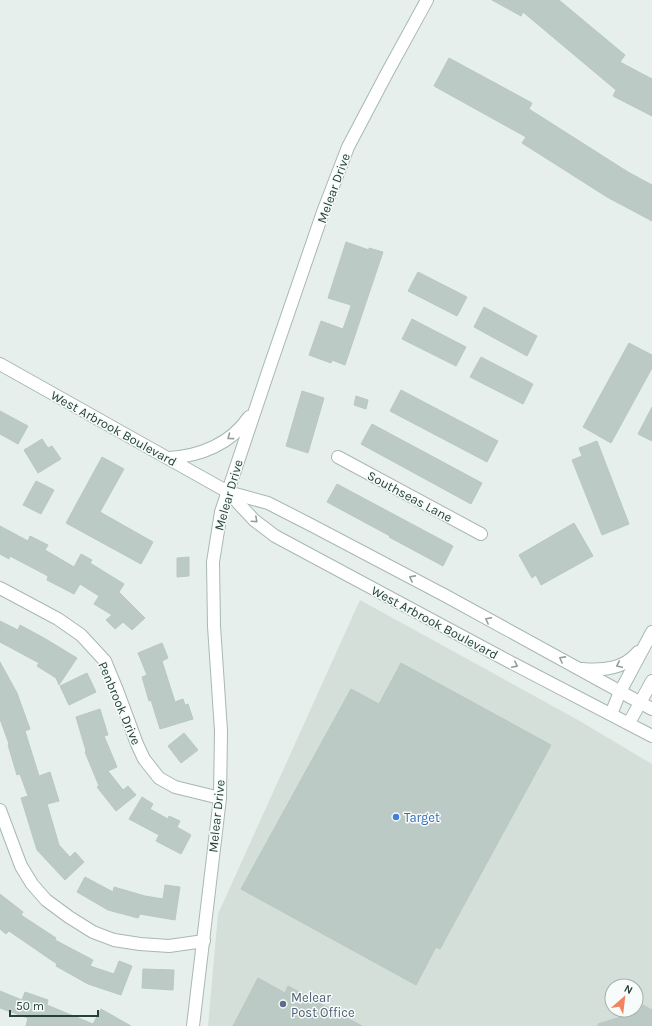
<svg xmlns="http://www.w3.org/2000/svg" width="652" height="1026" viewBox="0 0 652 1026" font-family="Karla,sans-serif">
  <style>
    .built { fill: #d4dfda; fill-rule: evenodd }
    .building { fill: #bbcac4; stroke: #b8c9c2 }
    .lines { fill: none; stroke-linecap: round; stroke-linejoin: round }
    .minor-casing { stroke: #a8b8b2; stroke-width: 14 }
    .minor { stroke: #fff; stroke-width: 12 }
    .oneway { stroke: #92a09c }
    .shop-dot { fill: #3f7fe0; stroke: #f7fbf9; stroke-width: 1.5 }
    .service-dot { fill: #5c6f8a; stroke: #f7fbf9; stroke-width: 1.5 }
    .labels { text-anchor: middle; stroke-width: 3; stroke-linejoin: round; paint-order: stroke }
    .street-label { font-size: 13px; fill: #24423a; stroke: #f7fbf9 }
    .shop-label { font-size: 13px; fill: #366cbe; stroke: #f7fbf9; text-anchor: start }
    .service-label { font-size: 13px; fill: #4e5e75; stroke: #f7fbf9; text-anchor: start }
  </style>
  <rect width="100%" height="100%" fill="#e6efeb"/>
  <path class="built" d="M360 600 578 720 652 764V1026H208L218 914ZM612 986H636V1010H612Z"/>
  <g class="building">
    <polygon points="492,0 559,0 625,55 620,62 652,79 652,116 613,96 616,90 523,12 521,16"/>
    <polygon points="449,58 532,103 529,109 628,172 652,185 652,221 607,197 522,143 526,137 434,86"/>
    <polygon points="346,242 369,250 369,248 383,252 345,365 332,360 331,363 309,355 321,321 343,329 350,309 351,305 328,298"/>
    <polygon points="418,272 467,297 457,316 408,291"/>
    <polygon points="484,307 537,336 527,356 474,327"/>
    <polygon points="412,319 466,347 456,366 402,339"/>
    <polygon points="629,343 652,355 652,368 611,443 583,427"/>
    <polygon points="481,357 533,384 523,404 470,377"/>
    <polygon points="401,390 498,441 487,462 390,411"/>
    <polygon points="302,391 324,398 308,453 286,446"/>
    <polygon points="356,396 368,400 366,409 354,405"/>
    <polygon points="652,407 652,441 638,434"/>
    <polygon points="0,411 28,426 18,444 0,434"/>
    <polygon points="372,424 482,483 471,504 361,444"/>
    <polygon points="42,439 48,448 52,446 61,459 38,473 24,450"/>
    <polygon points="597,441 629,524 602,535 572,460 582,456 579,448"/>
    <polygon points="102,457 124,469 100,512 153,542 141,564 66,523"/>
    <polygon points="36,481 54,490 41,514 23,505"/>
    <polygon points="337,484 453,546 443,566 389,537 390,536 327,502"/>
    <polygon points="574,523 593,556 541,585 536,575 532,578 519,555"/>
    <polygon points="0,526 28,541 30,536 48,545 45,550 74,567 81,554 92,560 90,563 124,584 119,592 145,618 132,630 123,622 115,629 106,620 112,615 94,604 99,596 80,584 74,594 47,580 48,576 10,556 9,559 0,554"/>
    <polygon points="189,557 189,576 177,577 177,558"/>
    <polygon points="0,621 18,630 20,625 44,638 77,658 59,685 56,678 37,666 39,663 0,642"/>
    <polygon points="162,643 168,658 162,661 175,702 183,699 185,705 188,704 193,719 160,729 151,700 149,701 142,677 147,675 138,653"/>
    <polygon points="0,662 17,693 30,729 25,731 39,776 50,772 59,801 47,804 59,845 70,857 75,852 84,862 65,880 37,850 21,798 28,796 20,774 17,775 8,745 9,744 0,719"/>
    <polygon points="401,663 551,745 440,949 436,947 416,985 241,889 351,689 379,704"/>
    <polygon points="87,673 96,692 69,705 60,686"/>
    <polygon points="100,709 108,735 104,736 117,767 108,771 123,790 128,786 136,795 116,811 97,787 99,786 85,752 86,751 76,717"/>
    <polygon points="184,733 198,750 181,763 168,746"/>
    <polygon points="142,797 153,804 150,809 168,819 169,816 180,821 177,827 191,835 181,854 156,841 159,835 129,819"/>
    <polygon points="85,877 113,892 114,887 145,896 163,899 165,885 180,887 175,920 140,914 138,918 108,910 77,892"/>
    <polygon points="0,894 23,912 21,915 56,938 55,940 93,960 90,966 114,974 119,961 132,966 121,995 88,984 56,966 57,964 9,931 6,934 0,929"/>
    <polygon points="143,969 174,970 173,990 142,988"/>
    <polygon points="258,978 285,993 288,986 362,1026 233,1026"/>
    <polygon points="0,991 22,1000 25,992 48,1000 47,1005 93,1024 101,1009 131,1026 26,1026 28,1018 0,1008"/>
    <polygon points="643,1005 652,1010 652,1026 598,1026 598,1024 640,1011"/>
  </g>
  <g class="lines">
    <g class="minor-casing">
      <g id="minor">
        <polyline points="0,364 228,492 268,503 313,526 446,596 652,709"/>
        <polyline points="338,457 481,534"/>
        <path d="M169 458C200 456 231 444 249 417"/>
        <polyline points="228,492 254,520 275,536 510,662 652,736"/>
        <polyline points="0,588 58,619 81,635 105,661 117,690 137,744 144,759 159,778 175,787 220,798"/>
        <path d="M582 669C603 671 624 669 638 652"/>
        <polyline points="611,714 620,692 652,632"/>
        <polyline points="629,723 652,681"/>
        <polyline points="0,810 21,866 32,884 46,900 69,917 93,932 114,940 140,944 169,946 204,941"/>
        <polyline points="193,1026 220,798 221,731 214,626 213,562 221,512 269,369 323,212 348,147 387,73 427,0"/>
      </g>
    </g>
    <use href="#minor" class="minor"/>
  </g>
  <defs><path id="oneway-chevron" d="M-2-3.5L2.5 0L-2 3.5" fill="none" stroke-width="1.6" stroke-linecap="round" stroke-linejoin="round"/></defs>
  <g class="oneway">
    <use href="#oneway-chevron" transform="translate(230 437) rotate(144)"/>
    <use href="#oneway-chevron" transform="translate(255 520) rotate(42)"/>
    <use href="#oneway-chevron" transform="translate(412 578) rotate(-152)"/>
    <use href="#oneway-chevron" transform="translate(488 620) rotate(-152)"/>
    <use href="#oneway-chevron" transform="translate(562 659) rotate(-151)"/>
    <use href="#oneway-chevron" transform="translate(515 665) rotate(27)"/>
    <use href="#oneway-chevron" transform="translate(619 665) rotate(155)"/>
  </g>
  <circle class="shop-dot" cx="396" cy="817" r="4"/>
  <circle class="service-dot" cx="283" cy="1004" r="4"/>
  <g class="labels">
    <g class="street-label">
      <text transform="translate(333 188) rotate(-70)" y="5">Melear Drive</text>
      <text transform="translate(114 428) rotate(29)" y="5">West Arbrook Boulevard</text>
      <text transform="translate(228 495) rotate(-74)" y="5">Melear Drive</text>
      <text transform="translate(410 496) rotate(28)" y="5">Southseas Lane</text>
      <text transform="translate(435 622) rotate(28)" y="5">West Arbrook Boulevard</text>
      <text transform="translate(120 703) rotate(67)" y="5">Penbrook Drive</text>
      <text transform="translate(216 816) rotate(-84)" y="5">Melear Drive</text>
    </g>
    <g class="shop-label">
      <text x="404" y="822">Target</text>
    </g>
    <g class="service-label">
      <text x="291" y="1002">Melear<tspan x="291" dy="15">Post Office</tspan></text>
    </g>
  </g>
  <g transform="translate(624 998) rotate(28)"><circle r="19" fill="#f7fbf9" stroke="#a3b1ad"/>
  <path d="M0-3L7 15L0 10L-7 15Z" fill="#f4845f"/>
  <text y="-6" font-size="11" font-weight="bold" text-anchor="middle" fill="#24423a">N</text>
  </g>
  <path d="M10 1010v6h88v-6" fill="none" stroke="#24423a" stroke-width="2"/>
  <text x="16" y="1010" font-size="12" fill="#24423a" stroke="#f7fbf9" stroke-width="3" paint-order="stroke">50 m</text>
</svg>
